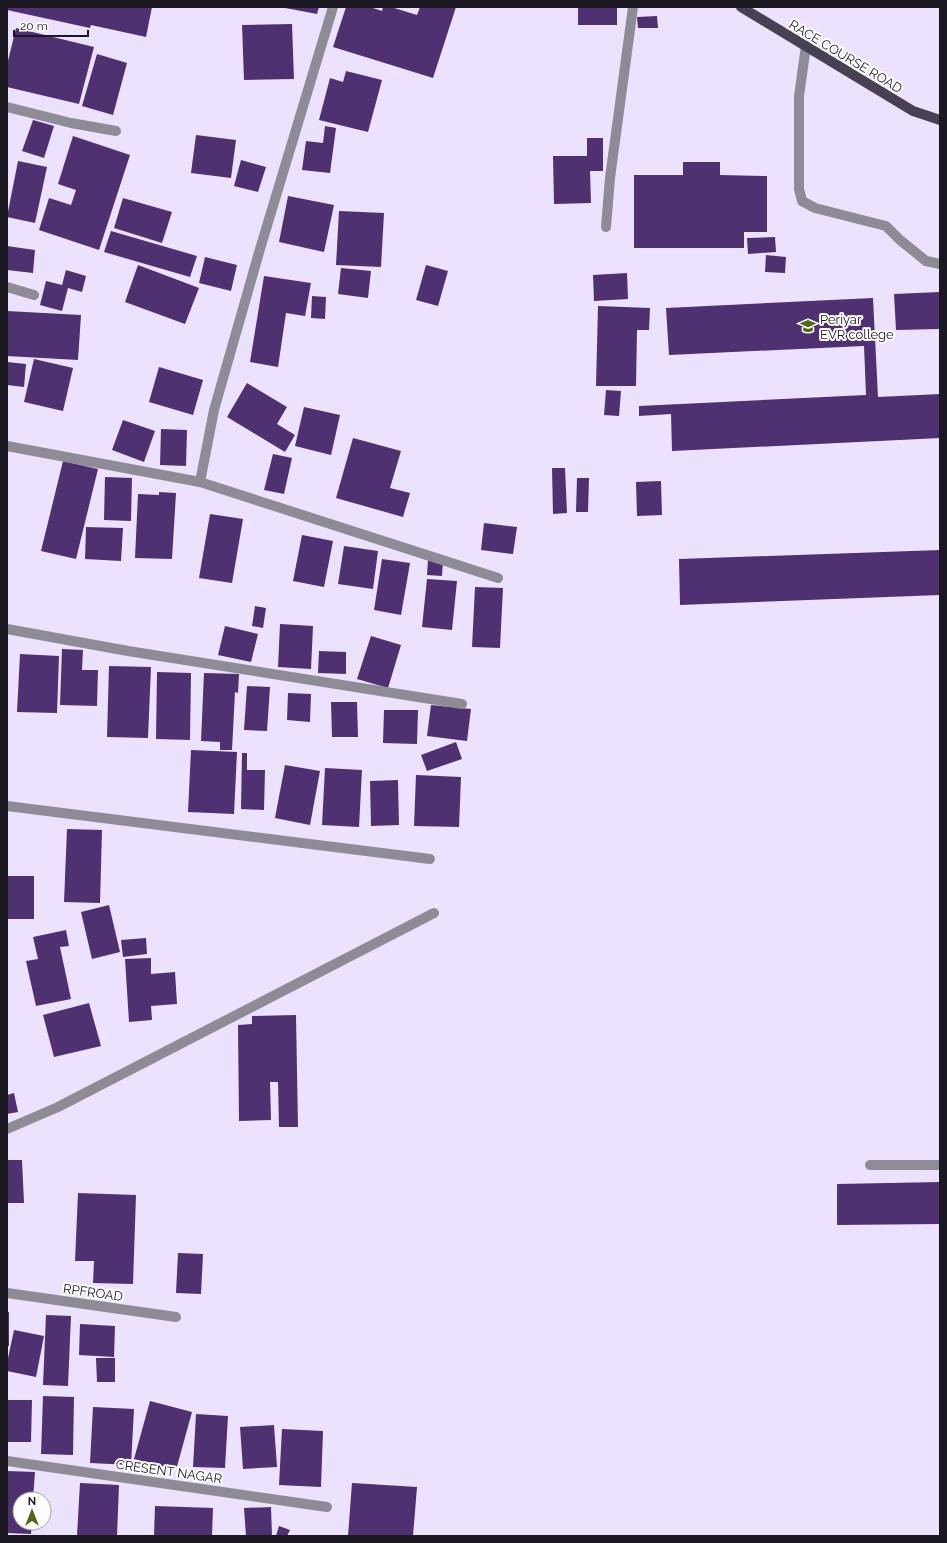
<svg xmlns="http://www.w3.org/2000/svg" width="947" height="1543" viewBox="0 0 947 1543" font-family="Raleway,sans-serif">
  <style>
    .building { fill: #4f3070 }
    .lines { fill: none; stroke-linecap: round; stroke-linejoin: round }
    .minor { stroke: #8f8b96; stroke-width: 10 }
    .major { stroke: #484153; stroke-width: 10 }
    .labels { text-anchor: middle; stroke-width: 4; stroke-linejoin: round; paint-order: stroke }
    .street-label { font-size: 13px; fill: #1c1821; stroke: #fff }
    .poi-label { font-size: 13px; fill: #1c1821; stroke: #fff; text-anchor: start }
  </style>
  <rect width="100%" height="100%" fill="#ede2fd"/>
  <g class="building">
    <polygon points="7,7 152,7 146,37 91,25 90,28 7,10"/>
    <polygon points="280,7 319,7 317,14"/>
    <polygon points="346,7 370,7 382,11 383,7 391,7 417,15 420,7 456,7 433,78 333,47"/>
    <rect x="578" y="7" width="39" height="18"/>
    <polygon points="657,16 658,28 638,28 637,17"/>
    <polygon points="292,24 294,79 244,80 242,25"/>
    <polygon points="16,28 94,47 79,104 7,87 7,65"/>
    <polygon points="97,54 127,63 113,115 82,106"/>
    <polygon points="346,71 382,80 368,132 319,120 330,78 343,82"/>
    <polygon points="33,120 54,126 44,158 22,151"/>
    <polygon points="325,126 336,128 330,173 302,170 306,141 323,143"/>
    <polygon points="196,135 236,140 231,178 191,173"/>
    <polygon points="73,136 130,155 99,250 39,230 49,198 71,205 76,190 58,184"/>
    <polygon points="587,138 603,138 603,171 590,171 591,203 554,204 553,156 587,156"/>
    <polygon points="241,160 266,167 258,192 234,186"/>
    <polygon points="18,161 47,167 35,223 7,217"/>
    <polygon points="683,162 720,162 720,175 767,176 767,232 744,232 744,248 634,248 634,175 683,175"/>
    <polygon points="288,196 334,205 324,252 279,242"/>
    <polygon points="123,198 172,212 162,243 114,228"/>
    <polygon points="339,211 384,213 381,267 336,265"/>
    <polygon points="111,231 197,256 190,277 104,252"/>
    <polygon points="775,237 776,252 748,254 747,238"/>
    <polygon points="7,246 35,250 33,273 7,270"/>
    <polygon points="766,255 786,257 785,273 765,272"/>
    <polygon points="205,257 237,265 231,291 199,283"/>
    <polygon points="138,265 199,288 185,324 125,302"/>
    <polygon points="426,265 448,271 438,306 416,300"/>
    <polygon points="341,268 371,271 368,298 338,294"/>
    <polygon points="66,270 86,276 82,292 68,288 62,311 40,305 46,281 62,285"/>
    <polygon points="627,273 628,299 594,301 593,275"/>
    <polygon points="264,276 311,283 305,316 286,313 278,367 250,362"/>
    <polygon points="940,292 940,329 896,330 894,294"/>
    <polygon points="312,296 326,297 325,319 311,318"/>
    <polygon points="873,298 878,397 940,394 940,438 672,451 671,414 639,416 639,406 866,395 864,346 669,355 666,308"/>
    <polygon points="598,306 650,308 649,330 637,330 636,386 596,386"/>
    <polygon points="7,311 81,315 78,360 7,356"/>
    <polygon points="34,359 73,368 63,411 24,402"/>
    <polygon points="7,362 26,364 24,387 7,385"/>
    <polygon points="159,367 203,380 193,415 149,402"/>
    <polygon points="247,383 287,407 277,424 295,435 285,452 227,417"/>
    <polygon points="606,390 621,391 619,416 604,415"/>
    <polygon points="304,407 340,415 331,455 295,446"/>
    <polygon points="123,420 155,431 144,462 112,450"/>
    <polygon points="161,429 187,430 186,466 160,465"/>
    <polygon points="353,438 401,451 390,488 410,493 403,517 336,498"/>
    <polygon points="273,454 292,458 284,494 264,490"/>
    <polygon points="63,461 98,469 76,559 41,551"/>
    <polygon points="552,468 565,468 567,513 553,514"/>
    <polygon points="105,477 132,478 131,521 104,520"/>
    <polygon points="577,478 589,478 588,512 576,512"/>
    <polygon points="661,481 662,515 637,516 636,482"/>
    <polygon points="159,492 176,493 172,559 135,558 138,494 159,495"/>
    <polygon points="210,514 243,519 232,583 199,578"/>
    <polygon points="484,523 517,527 513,554 481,550"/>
    <polygon points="86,527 123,528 121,561 85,559"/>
    <polygon points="302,535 333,541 324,587 293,581"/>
    <polygon points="344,546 378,551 373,589 338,584"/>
    <polygon points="940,550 940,595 680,605 679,559"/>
    <polygon points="382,559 410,563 401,615 374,610"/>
    <polygon points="428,560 443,561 442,576 427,575"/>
    <polygon points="427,579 457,581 452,630 422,627"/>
    <polygon points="475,587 503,588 500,648 472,647"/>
    <polygon points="255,606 266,608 263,628 252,626"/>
    <polygon points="280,624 313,626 311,669 278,667"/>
    <polygon points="225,626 258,634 251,662 218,655"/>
    <polygon points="371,636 401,645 388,688 357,679"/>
    <polygon points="62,649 83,650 82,670 98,670 97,706 60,705"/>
    <polygon points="319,651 346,652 346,674 318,673"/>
    <polygon points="20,654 59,656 57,713 17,712"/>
    <polygon points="109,666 151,667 148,738 107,737"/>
    <polygon points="157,672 191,673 190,740 156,739"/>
    <polygon points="204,673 239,674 238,693 235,692 232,750 220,750 220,742 201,741"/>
    <polygon points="247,686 270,687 267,731 244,730"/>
    <polygon points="288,693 311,694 310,722 287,720"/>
    <polygon points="331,702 357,702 358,737 332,737"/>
    <polygon points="431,705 471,709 467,741 427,736"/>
    <polygon points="384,710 418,710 417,744 383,743"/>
    <polygon points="456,742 462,759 427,771 421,755"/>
    <polygon points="191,750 237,752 234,814 188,812"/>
    <polygon points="242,753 247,753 247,770 265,770 264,810 241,809"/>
    <polygon points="285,765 320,771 310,825 275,818"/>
    <polygon points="325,768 362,770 359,827 322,825"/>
    <polygon points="416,775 461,777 459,827 414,826"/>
    <polygon points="398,780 399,825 371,826 370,781"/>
    <polygon points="67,829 102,830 100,903 64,902"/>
    <rect x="7" y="876" width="27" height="43"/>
    <polygon points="109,905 120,952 92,959 81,912"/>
    <polygon points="66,930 69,946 60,947 71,999 36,1006 26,961 38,959 33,937"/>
    <polygon points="146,938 147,954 123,957 121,940"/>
    <polygon points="151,958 151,974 175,972 177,1004 151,1006 152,1020 129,1022 125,959"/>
    <polygon points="89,1003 101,1046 54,1057 43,1015"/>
    <polygon points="296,1015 298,1127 279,1127 278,1082 270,1082 271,1120 239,1121 238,1025 252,1024 252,1016"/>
    <polygon points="14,1093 18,1112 7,1114 7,1095"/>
    <polygon points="7,1160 22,1160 24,1203 7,1203"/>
    <polygon points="940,1182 940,1224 837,1225 837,1184"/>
    <polygon points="78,1193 136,1195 133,1284 93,1283 94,1261 75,1261"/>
    <polygon points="178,1253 203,1254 201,1294 176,1293"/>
    <rect x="7" y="1312" width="2" height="34"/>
    <polygon points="46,1315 71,1316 68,1386 43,1385"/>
    <polygon points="80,1324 115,1326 114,1357 79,1355"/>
    <polygon points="14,1330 44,1336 36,1377 7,1371 7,1363"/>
    <polygon points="96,1358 115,1358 115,1382 97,1382"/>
    <polygon points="43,1396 74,1397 73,1455 41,1454"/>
    <polygon points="7,1400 32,1400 31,1442 7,1442"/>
    <polygon points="150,1401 192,1412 176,1470 134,1459"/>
    <polygon points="93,1407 134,1409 131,1465 90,1463"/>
    <polygon points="196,1414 228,1416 225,1468 193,1467"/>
    <polygon points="274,1425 277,1467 243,1469 240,1427"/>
    <polygon points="282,1429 323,1431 321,1487 279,1485"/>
    <polygon points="7,1471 35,1472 33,1499 20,1499 20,1523 32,1523 31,1534 7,1533"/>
    <polygon points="80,1483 119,1485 117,1536 77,1536"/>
    <polygon points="352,1483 417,1487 413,1536 348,1536"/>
    <polygon points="155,1506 213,1508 212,1536 154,1536"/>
    <polygon points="271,1507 272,1536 246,1536 244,1508"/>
    <polygon points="279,1526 290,1530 287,1536 276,1536"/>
  </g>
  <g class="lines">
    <g class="minor">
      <polyline points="806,46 799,96 799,189 802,201 815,208 886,226 900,240 926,261 940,264"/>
      <polyline points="7,107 71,123 116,131"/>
      <polyline points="606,227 610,178 633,7"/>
      <polyline points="7,287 34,295"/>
      <polyline points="7,446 200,482 498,578"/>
      <polyline points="200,482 214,410 260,249 333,7"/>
      <polyline points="7,629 128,651 462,704"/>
      <polyline points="7,806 430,859"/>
      <polyline points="7,1129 58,1107 434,913"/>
      <polyline points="870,1165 940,1165"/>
      <polyline points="7,1293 176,1317"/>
      <polyline points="7,1461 327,1507"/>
    </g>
    <polyline class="major" points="741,7 913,111 940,120"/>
  </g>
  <defs>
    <g id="university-bare" transform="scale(1.2)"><path d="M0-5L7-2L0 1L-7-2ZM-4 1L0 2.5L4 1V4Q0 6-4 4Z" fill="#516816" stroke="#fff" stroke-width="2.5" paint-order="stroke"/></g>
  </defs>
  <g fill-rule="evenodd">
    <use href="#university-bare" x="808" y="326"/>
  </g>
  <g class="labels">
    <g class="street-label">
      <text transform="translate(846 56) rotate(31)" y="5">RACE COURSE ROAD</text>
      <text transform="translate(93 1292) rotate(8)" y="5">RPFROAD</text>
      <text transform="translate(169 1471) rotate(8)" y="5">CRESENT NAGAR</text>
    </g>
    <g class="poi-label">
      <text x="820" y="324">Periyar<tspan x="820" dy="15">EVR college</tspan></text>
    </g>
  </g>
  <rect width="947" height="1543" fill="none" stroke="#1c1821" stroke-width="16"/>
  <g transform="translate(32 1511)"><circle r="19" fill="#ffffff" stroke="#a4a3a6"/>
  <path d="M0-3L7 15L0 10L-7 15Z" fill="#516816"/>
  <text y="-6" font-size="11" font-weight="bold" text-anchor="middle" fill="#1c1821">N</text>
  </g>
  <path d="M14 30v6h74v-6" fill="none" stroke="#1c1821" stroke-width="2"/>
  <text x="20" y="30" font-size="12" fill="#1c1821" stroke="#ffffff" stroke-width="3" paint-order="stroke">20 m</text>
</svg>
